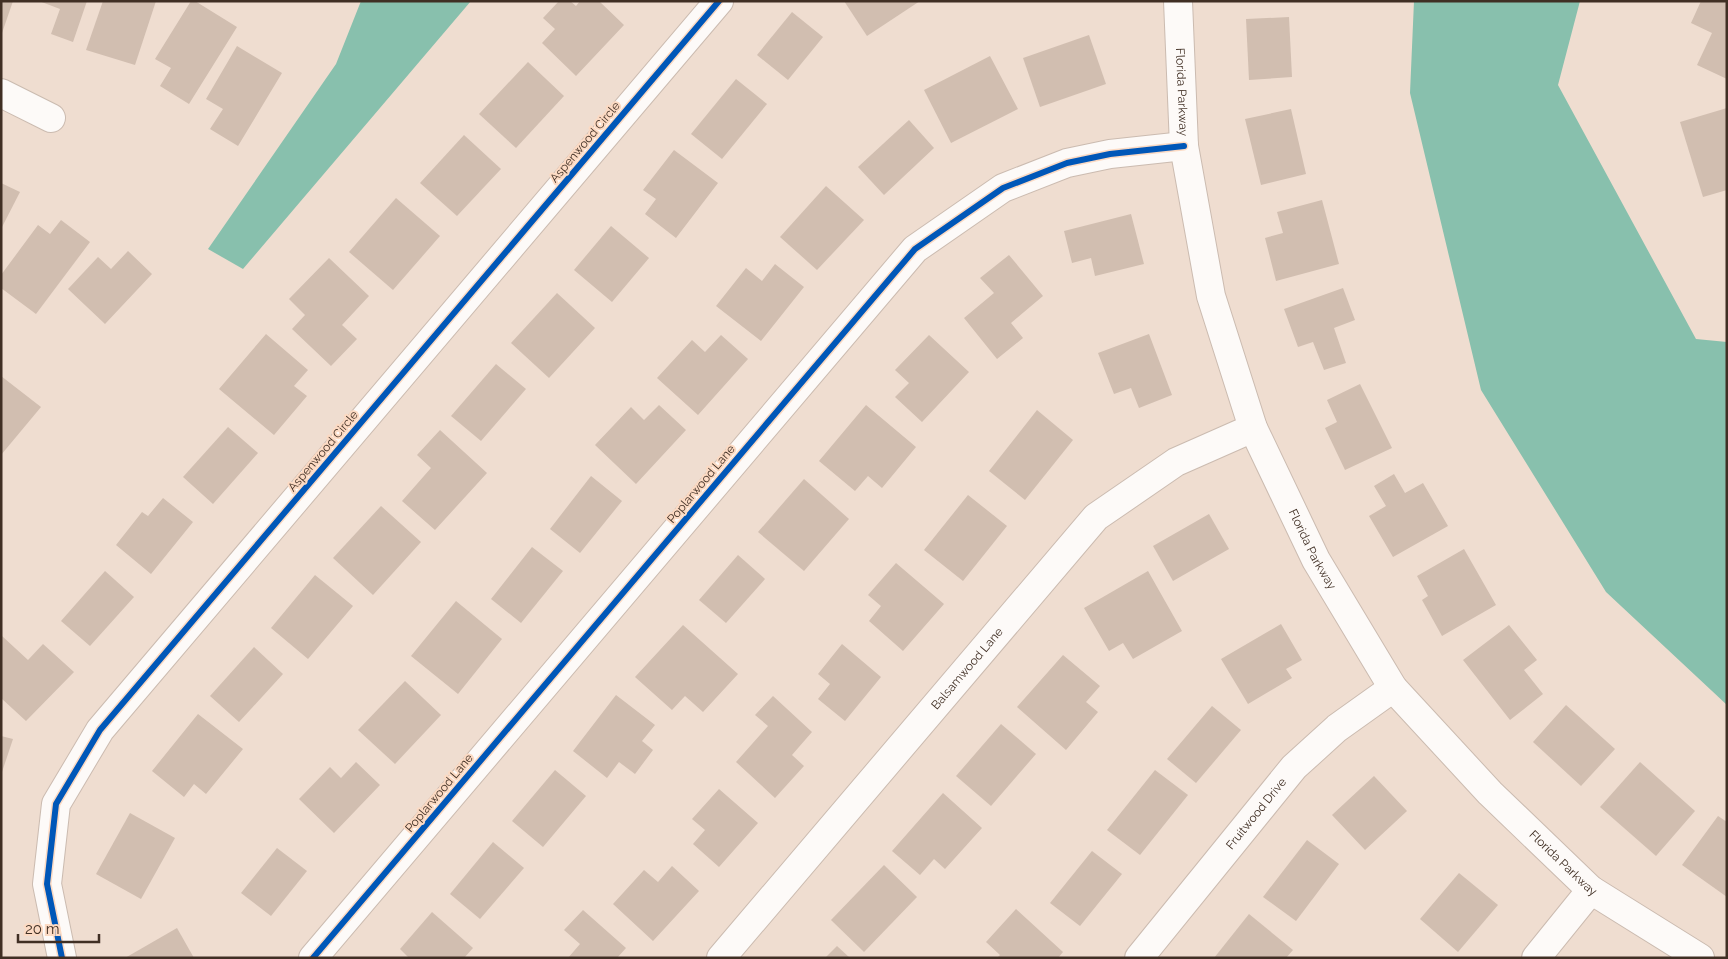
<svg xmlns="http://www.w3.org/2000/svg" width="1728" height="959" viewBox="0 0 1728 959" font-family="Raleway,sans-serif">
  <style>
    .water { fill: #88c0ad }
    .building { fill: #d1beb0 }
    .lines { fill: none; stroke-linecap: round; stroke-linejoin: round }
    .street-casing { stroke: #cbbbb0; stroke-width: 30 }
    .secondary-casing { stroke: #cbbbb0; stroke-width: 30 }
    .street { stroke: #fdfaf8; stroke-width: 28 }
    .secondary { stroke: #fdfaf8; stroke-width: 28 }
    .cycleway-casing { stroke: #fcdac3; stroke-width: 9 }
    .cycleway { stroke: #0057b8; stroke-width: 6 }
    .labels { text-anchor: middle; stroke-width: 4; stroke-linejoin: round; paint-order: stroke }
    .street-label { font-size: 12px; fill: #402f24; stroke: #fcdac3 }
  </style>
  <rect width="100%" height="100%" fill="#efddd0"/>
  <g class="water">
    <polygon points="361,1 471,1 243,269 208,249 336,64"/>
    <polygon points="1414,1 1580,1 1558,85 1696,339 1727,342 1727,705 1606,592 1481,390 1410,93"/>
  </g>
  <g class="building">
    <polygon points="1,1 13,1 2,33 1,33"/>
    <polygon points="39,1 87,1 73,42 51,34 60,9"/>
    <polygon points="103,1 156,1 135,65 86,50"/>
    <polygon points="191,1 195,1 237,27 189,104 160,86 171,68 155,59"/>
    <polygon points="559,1 570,1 576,6 580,1 599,1 624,25 576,76 542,43 555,29 543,18"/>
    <polygon points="844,1 920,1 867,36"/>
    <polygon points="1701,1 1727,1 1727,79 1697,65 1712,33 1691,23"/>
    <polygon points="792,12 823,37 788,80 757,55"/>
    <polygon points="1289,17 1292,77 1249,80 1246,19"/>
    <polygon points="1089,35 1106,84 1040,107 1023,58"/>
    <polygon points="237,46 282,73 238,146 210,129 223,109 206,99"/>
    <polygon points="990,56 1018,109 951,143 924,90"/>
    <polygon points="528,62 564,96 516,148 479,114"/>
    <polygon points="736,79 767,104 722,159 691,134"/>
    <polygon points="1727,108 1727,190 1703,197 1680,122"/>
    <polygon points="1291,109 1306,174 1261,185 1245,119"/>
    <polygon points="909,120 934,148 884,195 858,167"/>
    <polygon points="464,135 501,169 457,216 420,183"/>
    <polygon points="674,150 718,183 676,238 645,214 656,199 643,190"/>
    <polygon points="1,183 20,192 1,229"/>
    <polygon points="826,186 864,220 817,270 780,237"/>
    <polygon points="396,198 440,236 393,290 349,252"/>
    <polygon points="1322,200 1339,264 1276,281 1265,238 1283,233 1277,212"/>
    <polygon points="1131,214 1144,264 1095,276 1091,258 1072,263 1064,231"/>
    <polygon points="61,220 90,242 36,314 1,288 1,275 38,225 50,234"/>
    <polygon points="611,226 649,258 612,302 574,270"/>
    <polygon points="128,251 152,274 105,324 68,289 98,257 111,269"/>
    <polygon points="1009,255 1043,296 1011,323 1023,338 997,359 964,318 994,293 980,278"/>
    <polygon points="329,258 369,296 342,325 357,339 331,366 292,329 305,315 289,299"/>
    <polygon points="775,264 804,287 761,341 716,306 746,268 762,281"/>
    <polygon points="1343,288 1355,320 1334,328 1346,363 1324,370 1313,342 1298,347 1284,309"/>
    <polygon points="557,293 595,328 549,378 511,343"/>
    <polygon points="266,334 308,370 294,386 307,396 274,435 219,389"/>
    <polygon points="1149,334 1172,395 1139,408 1131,388 1114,394 1098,353"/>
    <polygon points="721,335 748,359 698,415 657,378 692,340 705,352"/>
    <polygon points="929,335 969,372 922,422 895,397 909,383 895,370"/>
    <polygon points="496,364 526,389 481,441 451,416"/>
    <polygon points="1,376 41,407 1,455"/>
    <polygon points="1360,384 1392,448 1345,470 1325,428 1337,422 1327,400"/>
    <polygon points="659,405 686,430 636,484 595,445 631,407 644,420"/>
    <polygon points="866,405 916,447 882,488 868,476 855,491 819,461"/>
    <polygon points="1037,410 1073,440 1025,500 989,471"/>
    <polygon points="228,427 258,453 213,504 183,477"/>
    <polygon points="440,430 487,473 435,530 402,501 431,468 417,455"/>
    <polygon points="1394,474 1405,493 1423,483 1448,526 1393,557 1369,516 1386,506 1374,486"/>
    <polygon points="591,476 622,501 580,553 550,529"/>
    <polygon points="804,479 849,519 804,571 758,532"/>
    <polygon points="968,495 1007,526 963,581 924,550"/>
    <polygon points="163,498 193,522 151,574 116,545 142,512 148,516"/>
    <polygon points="381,506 421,542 373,595 333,558"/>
    <polygon points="1209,514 1229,549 1173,581 1153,546"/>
    <polygon points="532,547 563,571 521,623 491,599"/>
    <polygon points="1464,549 1496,605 1442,636 1422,600 1428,596 1417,576"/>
    <polygon points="738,555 765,579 726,623 699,600"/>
    <polygon points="896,563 944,604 903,651 869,621 881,606 868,595"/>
    <polygon points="105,571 134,597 90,646 61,621"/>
    <polygon points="1148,571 1182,631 1133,659 1123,643 1109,651 1084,608"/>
    <polygon points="315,575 353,606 308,659 271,628"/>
    <polygon points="456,601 502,639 458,694 411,656"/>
    <polygon points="1281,624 1302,660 1286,669 1292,678 1248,704 1221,659"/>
    <polygon points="683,625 738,674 703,712 685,696 672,710 635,677"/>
    <polygon points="1509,625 1537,660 1524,670 1543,694 1510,720 1463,660"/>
    <polygon points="2,636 28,660 43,644 74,672 26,721 1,698"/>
    <polygon points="842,644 881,677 845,721 818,699 830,684 818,674"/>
    <polygon points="254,647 283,674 239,722 210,696"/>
    <polygon points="1063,655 1100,686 1086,702 1098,712 1066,750 1017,707"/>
    <polygon points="405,681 441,715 395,764 358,730"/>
    <polygon points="616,695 655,725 642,741 653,750 635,774 619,762 607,778 573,751"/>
    <polygon points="773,696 812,732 792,755 804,766 775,798 736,762 768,726 755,715"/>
    <polygon points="1566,705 1615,749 1581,786 1533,742"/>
    <polygon points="1212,706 1241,730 1196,783 1167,759"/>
    <polygon points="198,714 243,749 206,794 194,784 184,797 152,771"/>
    <polygon points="1001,724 1036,754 991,806 956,776"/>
    <polygon points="1,736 13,739 2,772 1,772"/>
    <polygon points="356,762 380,785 334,833 299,799 330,767 341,778"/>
    <polygon points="1640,762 1695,811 1656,856 1600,807"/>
    <polygon points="555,770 586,796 543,847 512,821"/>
    <polygon points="1155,770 1188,795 1140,855 1107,830"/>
    <polygon points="1374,776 1407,811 1365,850 1332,815"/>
    <polygon points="719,789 758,823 719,867 693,844 705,830 692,819"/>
    <polygon points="943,793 982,828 945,869 934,859 920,875 892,851"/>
    <polygon points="130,813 175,838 141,899 96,874"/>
    <polygon points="1718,816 1727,822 1727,897 1682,865"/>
    <polygon points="1307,840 1339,864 1296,921 1263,897"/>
    <polygon points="493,842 524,868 480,919 450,894"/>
    <polygon points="277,848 307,871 271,916 241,893"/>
    <polygon points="1092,851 1122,874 1080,926 1050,903"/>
    <polygon points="884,865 917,897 864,952 831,920"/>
    <polygon points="672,866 699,891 653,941 613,904 644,870 658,882"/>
    <polygon points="1459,873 1498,905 1458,952 1420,919"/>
    <polygon points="1016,909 1063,952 1058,958 997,958 1000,955 986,942"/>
    <polygon points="583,910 626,948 617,958 568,958 580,944 564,930"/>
    <polygon points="432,912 473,948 464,958 409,958 400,949"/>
    <polygon points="1249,914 1293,950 1286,958 1214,958"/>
    <polygon points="177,928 194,958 125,958"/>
    <polygon points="837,946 850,958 825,958"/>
  </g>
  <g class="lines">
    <g class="street-casing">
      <g id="street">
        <polyline points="1,93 51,118"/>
        <polyline points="62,958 47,884 56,804 100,730 719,1"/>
        <polyline points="313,958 915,249 1003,188 1067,163 1110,154 1184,146"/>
        <path id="s1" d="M721 958 1096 517 1176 462 1253 428"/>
        <path id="s2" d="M1139 958 1294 767 1337 728 1393 688"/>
        <polyline points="1536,958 1591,890"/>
      </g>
    </g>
    <g class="secondary-casing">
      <g id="secondary">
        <path id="s3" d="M1178 1 1184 146 1211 296 1253 428 1316 560 1393 688 1490 793 1591 890 1700 958"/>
      </g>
    </g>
    <use href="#street" class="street"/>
    <use href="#secondary" class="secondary"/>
    <g class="cycleway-casing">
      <g id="cycleway">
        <polyline points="62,958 47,884 56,804 100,730 719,1"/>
        <polyline points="313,958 915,249 1003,188 1067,163 1110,154 1184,146"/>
      </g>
    </g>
    <use href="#cycleway" class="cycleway"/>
  </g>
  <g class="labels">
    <g class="street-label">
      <text dy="4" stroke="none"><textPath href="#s3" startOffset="91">Florida Parkway</textPath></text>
      <text transform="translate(585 142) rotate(-50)" y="4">Aspenwood Circle</text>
      <text transform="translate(323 451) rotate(-50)" y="4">Aspenwood Circle</text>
      <text transform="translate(701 484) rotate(-50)" y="4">Poplarwood Lane</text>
      <text dy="4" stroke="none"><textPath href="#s3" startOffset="571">Florida Parkway</textPath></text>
      <text dy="4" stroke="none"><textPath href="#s1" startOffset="380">Balsamwood Lane</textPath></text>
      <text transform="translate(439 793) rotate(-50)" y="4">Poplarwood Lane</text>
      <text dy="4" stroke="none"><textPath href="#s2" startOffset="186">Fruitwood Drive</textPath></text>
      <text dy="4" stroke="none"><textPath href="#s3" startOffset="976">Florida Parkway</textPath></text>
    </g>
  </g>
  <rect width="1728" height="959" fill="none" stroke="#402f24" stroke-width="5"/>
  <path d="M18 934v8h81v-8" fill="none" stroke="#402f24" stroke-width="2.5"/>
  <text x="25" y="934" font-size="15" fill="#402f24" stroke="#fcdac3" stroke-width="4" paint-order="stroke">20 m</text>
</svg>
